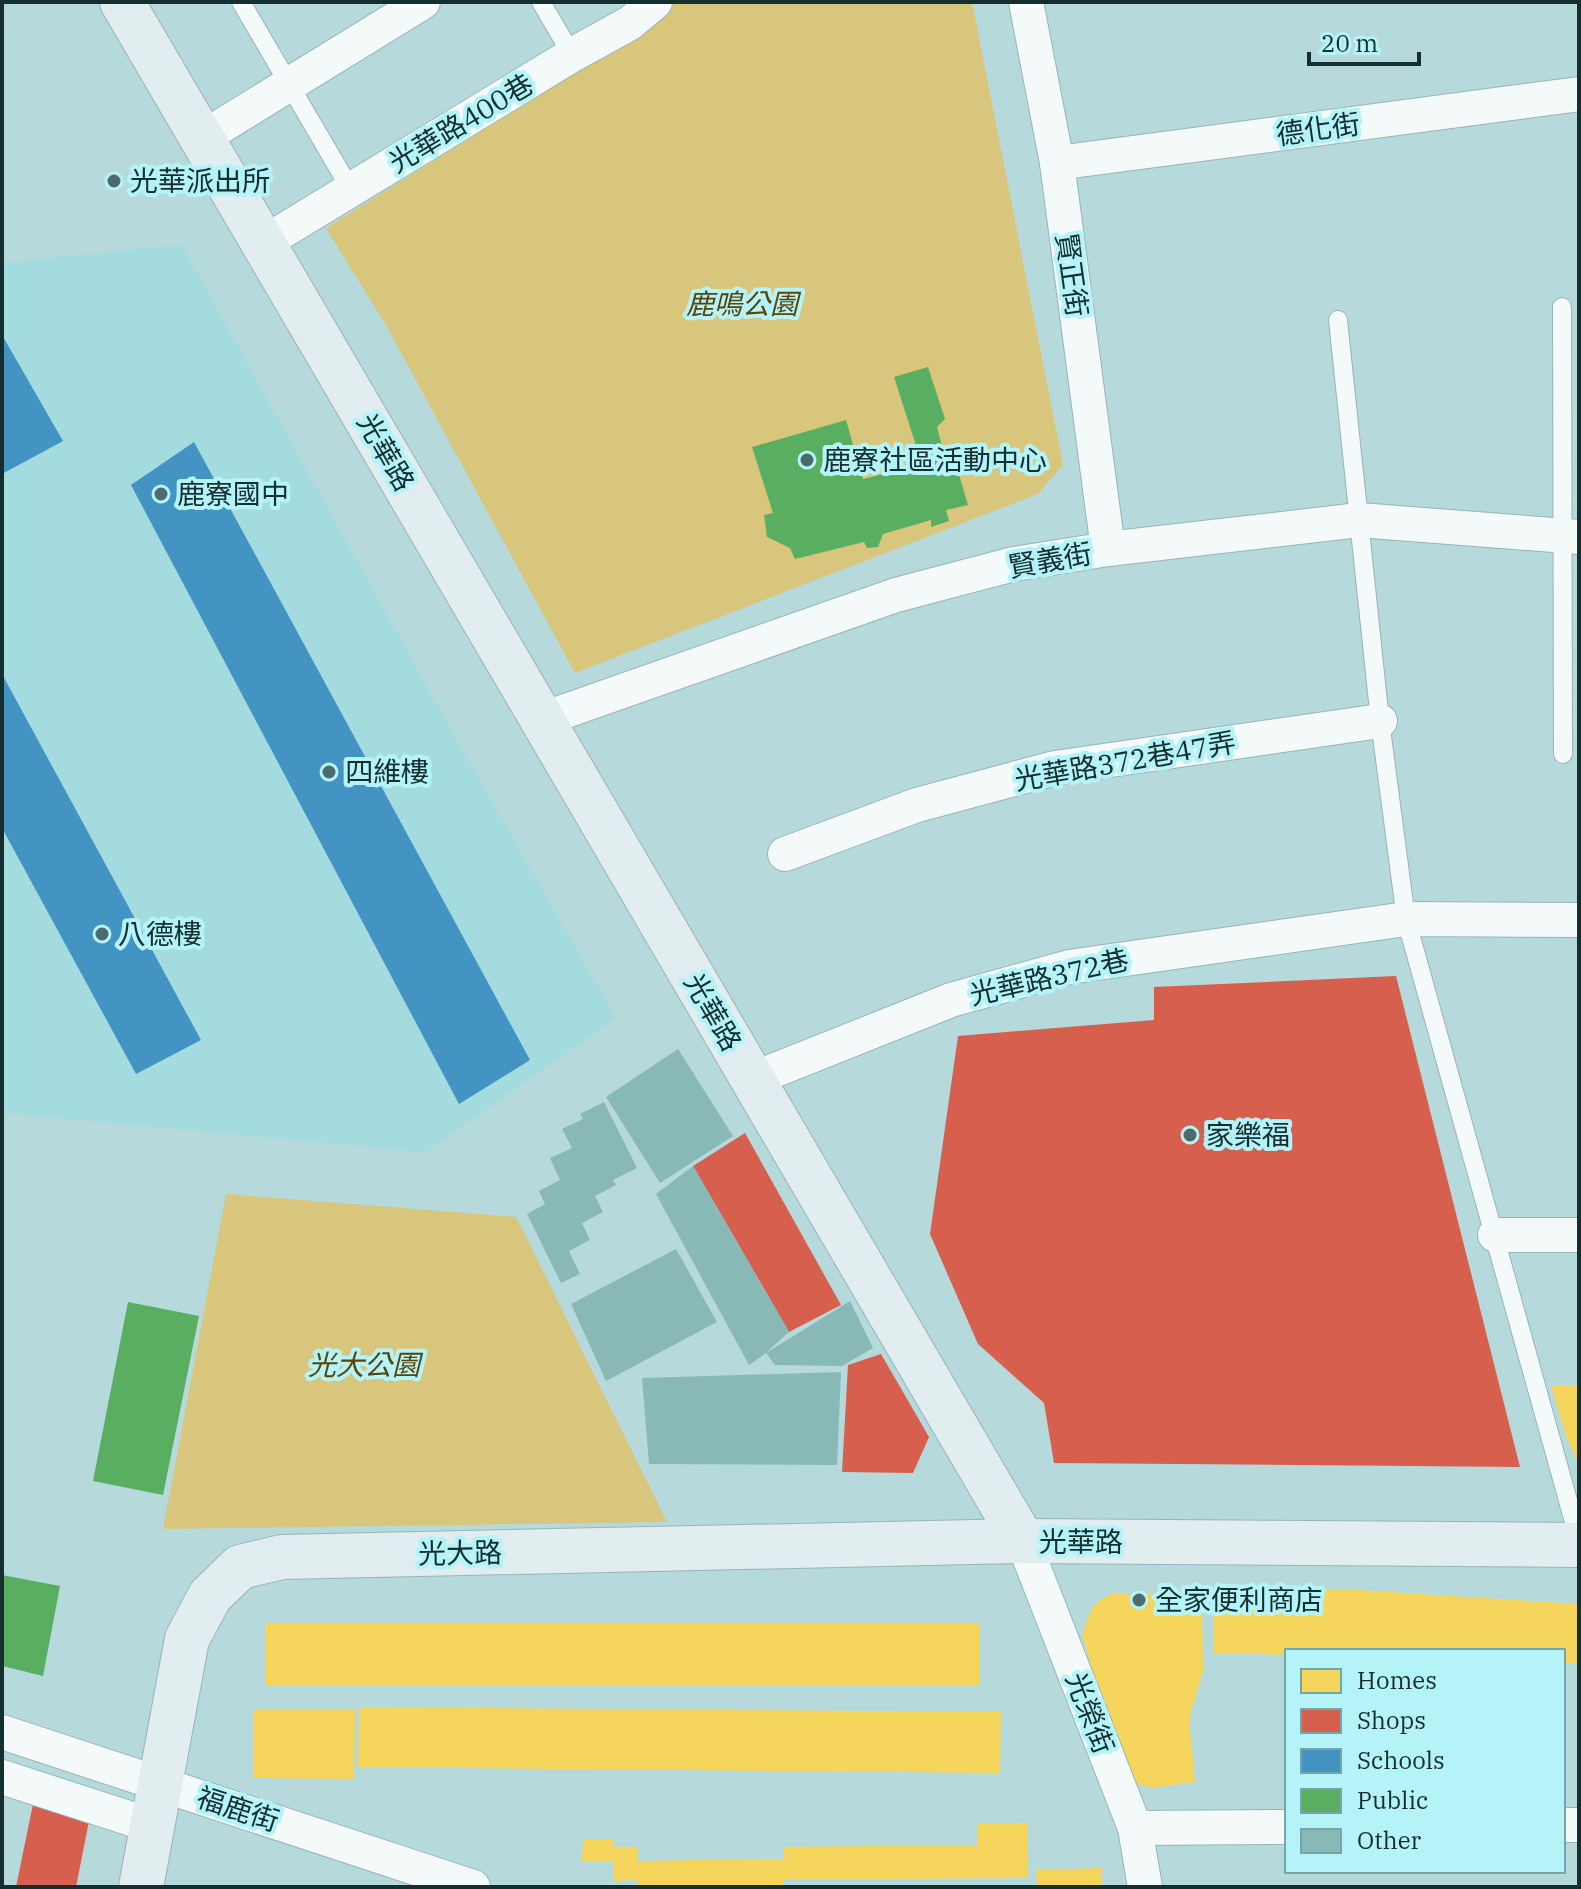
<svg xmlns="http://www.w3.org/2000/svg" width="1581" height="1889" viewBox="0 0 1581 1889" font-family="'IBM Plex Serif','Noto Sans TC',serif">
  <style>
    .built { fill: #a3dbdf }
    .green { fill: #d8c67c }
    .homes { fill: #f6d55c }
    .shops { fill: #d6604d }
    .schools { fill: #4393c3 }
    .public { fill: #5aae61 }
    .building { fill: #89b9b7 }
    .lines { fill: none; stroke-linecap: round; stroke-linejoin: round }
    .lane-casing { stroke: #98b4b7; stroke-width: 20 }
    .street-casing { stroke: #98b4b7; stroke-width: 36 }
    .secondary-casing { stroke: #98b4b7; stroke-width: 46 }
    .lane { stroke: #f4f9fa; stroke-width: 18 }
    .street { stroke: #f4f9fa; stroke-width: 34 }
    .secondary { stroke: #e1edef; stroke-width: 44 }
    .poi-dot { fill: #4d6a6d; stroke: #b4f3f8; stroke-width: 3 }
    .labels { text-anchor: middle; stroke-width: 8; stroke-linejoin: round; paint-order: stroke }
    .street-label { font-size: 28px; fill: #152f31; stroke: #b4f3f8 }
    .poi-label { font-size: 28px; fill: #152f31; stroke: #b4f3f8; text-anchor: start }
    .park-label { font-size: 28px; font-style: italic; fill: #5c4308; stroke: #b4f3f8 }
  </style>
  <rect width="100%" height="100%" fill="#b6d9dc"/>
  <polygon class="built" points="182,245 449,726 616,1018 426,1152 2,1113 2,263"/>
  <g class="green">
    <polygon points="636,2 972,2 1063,465 1038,494 575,673 387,327 326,228 613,49"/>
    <polygon points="226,1194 516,1217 667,1522 163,1529"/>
  </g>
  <g class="homes">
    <polygon points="1551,1386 1579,1386 1579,1465 1566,1436"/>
    <polygon points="1342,1589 1579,1604 1579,1664 1563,1664 1563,1651 1287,1651 1287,1655 1214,1653 1213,1590"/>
    <polygon points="1202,1593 1203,1671 1189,1719 1195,1782 1152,1788 1137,1784 1097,1685 1082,1635 1091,1610 1101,1599 1112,1594"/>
    <polygon points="265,1624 980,1624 980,1685 266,1685"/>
    <polygon points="359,1707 1001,1712 1000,1773 358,1767"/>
    <polygon points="254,1709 355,1709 354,1779 254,1778"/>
    <polygon points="1027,1823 1028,1878 783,1880 783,1887 638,1887 637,1880 613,1881 613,1861 582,1861 583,1840 613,1839 613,1847 637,1847 637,1861 783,1859 783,1847 978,1845 977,1824"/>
    <polygon points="1102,1868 1102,1887 1037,1887 1036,1870"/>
  </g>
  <g class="shops">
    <polygon points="1396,976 1520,1467 1054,1463 1044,1403 978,1344 930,1234 958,1036 1154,1020 1154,987"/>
    <polygon points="745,1133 841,1305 789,1332 693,1166"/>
    <polygon points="881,1354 929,1437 913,1473 842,1472 848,1365"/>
    <polygon points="33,1804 90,1816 76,1887 16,1887"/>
  </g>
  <g class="schools">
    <polygon points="2,335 63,441 2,474"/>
    <polygon points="194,442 530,1060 459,1104 131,485"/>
    <polygon points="2,674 201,1040 136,1074 2,828"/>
  </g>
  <g class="public">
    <polygon points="928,367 945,419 937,427 945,457 953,454 968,505 946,510 949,521 931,527 931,520 883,534 878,547 867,548 864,542 795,559 790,548 767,537 764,515 773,513 752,447 846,420 863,479 922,464 894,377"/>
    <polygon points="128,1302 199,1316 163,1495 93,1481"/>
    <polygon points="2,1575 60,1586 43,1676 2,1666"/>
  </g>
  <g class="building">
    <polygon points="678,1049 733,1136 660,1183 606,1097"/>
    <polygon points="604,1102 637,1168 613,1180 616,1185 595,1196 603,1212 582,1223 590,1240 569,1251 580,1274 561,1283 527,1214 545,1204 539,1191 560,1180 550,1158 572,1148 562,1129 583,1119 580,1114"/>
    <polygon points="693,1166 789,1332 766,1353 850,1301 873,1348 842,1366 775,1365 766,1353 749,1365 656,1194"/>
    <polygon points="676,1249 717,1322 606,1381 571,1304"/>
    <polygon points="841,1372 837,1465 649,1464 642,1378"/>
  </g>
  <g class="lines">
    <g class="lane-casing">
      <g id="lane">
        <polyline points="241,2 351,190"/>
        <polyline points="541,2 572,55"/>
        <polyline points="1562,307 1563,754"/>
        <polyline points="1338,320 1380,721 1406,919 1579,1540"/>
      </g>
    </g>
    <g class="street-casing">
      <g id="street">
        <polyline points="1026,2 1057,163 1108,549"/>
        <polyline points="202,138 423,2"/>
        <polyline points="1057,163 1579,94"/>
        <polyline points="265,242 572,55 630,23 655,2"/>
        <polyline points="543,719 896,595 1014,564 1108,549 1359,520 1579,537"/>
        <polyline points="785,854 917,805 1055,768 1380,721"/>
        <polyline points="753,1079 951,1000 1069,967 1406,919 1579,920"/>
        <polyline points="1495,1235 1579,1235"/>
        <polyline points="1023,1541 1135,1828 1145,1887"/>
        <polyline points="2,1732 473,1887"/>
        <polyline points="2,1777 153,1826"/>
        <polyline points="1563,1825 1579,1825"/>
        <polyline points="1135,1828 1287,1827"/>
      </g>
    </g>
    <g class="secondary-casing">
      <g id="secondary">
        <polyline points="122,2 1023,1541"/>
        <polyline points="141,1887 187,1639 210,1596 240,1567 282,1557 1023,1541 1579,1545"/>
      </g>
    </g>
    <use href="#lane" class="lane"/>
    <use href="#street" class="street"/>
    <use href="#secondary" class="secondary"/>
  </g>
  <g class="poi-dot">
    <circle cx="114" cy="181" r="8"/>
    <circle cx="807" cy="460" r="8"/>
    <circle cx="161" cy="494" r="8"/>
    <circle cx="329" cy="772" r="8"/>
    <circle cx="102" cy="934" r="8"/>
    <circle cx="1190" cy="1135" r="8"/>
    <circle cx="1139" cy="1600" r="8"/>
  </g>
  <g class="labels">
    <g class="street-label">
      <text transform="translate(461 123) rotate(-31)" y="10">光華路400巷</text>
      <text transform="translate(1318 129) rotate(-8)" y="10">德化街</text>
      <text transform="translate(1072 275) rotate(82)" y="10">賢正街</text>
      <text transform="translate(386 452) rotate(60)" y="10">光華路</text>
      <text transform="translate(1050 560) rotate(-10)" y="10">賢義街</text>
      <text transform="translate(1125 761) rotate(-10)" y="10">光華路372巷47弄</text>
      <text transform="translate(1049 977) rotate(-13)" y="10">光華路372巷</text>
      <text transform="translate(713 1012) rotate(60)" y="10">光華路</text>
      <text x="1081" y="1552">光華路</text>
      <text transform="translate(460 1553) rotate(-1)" y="10">光大路</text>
      <text transform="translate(1090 1713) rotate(69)" y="10">光榮街</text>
      <text transform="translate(238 1809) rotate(18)" y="10">福鹿街</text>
    </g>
    <g class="poi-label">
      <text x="130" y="191">光華派出所</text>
      <text x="823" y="470">鹿寮社區活動中心</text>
      <text x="177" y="504">鹿寮國中</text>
      <text x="345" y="782">四維樓</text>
      <text x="118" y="944">八德樓</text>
      <text x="1206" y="1145">家樂福</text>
      <text x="1155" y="1610">全家便利商店</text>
    </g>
    <g class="park-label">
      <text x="742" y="314">鹿鳴公園</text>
      <text x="364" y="1375">光大公園</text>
    </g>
  </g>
  <rect width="1581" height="1889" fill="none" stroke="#152f31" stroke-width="8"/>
  <rect x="1285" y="1649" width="280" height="224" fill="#b4f3f8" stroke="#74a5a8" stroke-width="2"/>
  <rect x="1301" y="1669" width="40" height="24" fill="#f6d55c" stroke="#74a5a8" stroke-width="2"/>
  <text x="1357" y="1689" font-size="24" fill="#152f31">Homes</text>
  <rect x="1301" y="1709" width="40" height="24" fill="#d6604d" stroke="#74a5a8" stroke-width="2"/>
  <text x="1357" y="1729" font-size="24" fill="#152f31">Shops</text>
  <rect x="1301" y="1749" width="40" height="24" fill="#4393c3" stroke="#74a5a8" stroke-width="2"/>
  <text x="1357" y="1769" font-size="24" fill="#152f31">Schools</text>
  <rect x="1301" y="1789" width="40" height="24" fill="#5aae61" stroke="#74a5a8" stroke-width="2"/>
  <text x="1357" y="1809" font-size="24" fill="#152f31">Public</text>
  <rect x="1301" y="1829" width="40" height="24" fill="#89b9b7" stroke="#74a5a8" stroke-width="2"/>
  <text x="1357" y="1849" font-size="24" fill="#152f31">Other</text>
  <path d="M1309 52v12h110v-12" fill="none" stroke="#152f31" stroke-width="4"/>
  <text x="1321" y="52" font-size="24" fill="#152f31" stroke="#b4f3f8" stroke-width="6" paint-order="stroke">20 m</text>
</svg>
